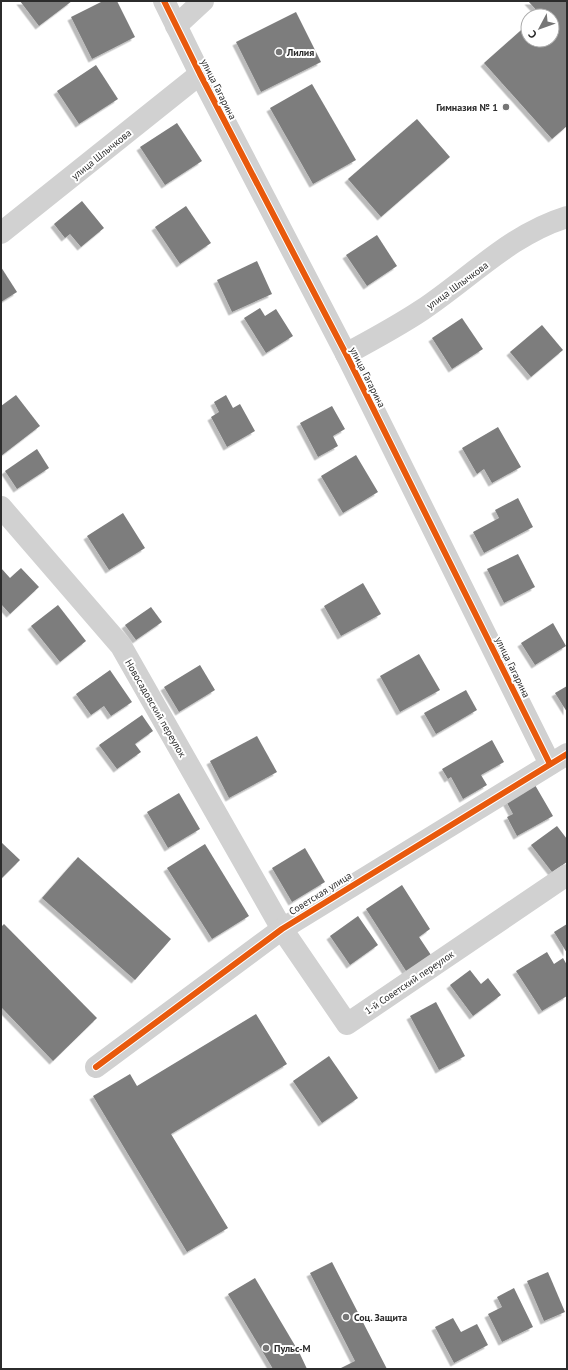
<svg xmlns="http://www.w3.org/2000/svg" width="568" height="1370" viewBox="0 0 568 1370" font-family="'PT Sans',sans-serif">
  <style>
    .building { fill: #7d7d7d; filter: url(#shadow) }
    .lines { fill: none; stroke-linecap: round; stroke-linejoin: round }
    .minor { stroke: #d1d1d1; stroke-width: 22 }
    .cycleway-casing { stroke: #fff; stroke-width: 8 }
    .cycleway { stroke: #e8590c; stroke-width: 6 }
    .poi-dot { fill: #767676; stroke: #fff; stroke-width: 1.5 }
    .labels { text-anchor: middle; stroke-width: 4; stroke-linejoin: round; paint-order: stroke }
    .poi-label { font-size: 10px; font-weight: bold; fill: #2c2c2c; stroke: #fff; text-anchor: start }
    .street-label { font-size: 10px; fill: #2c2c2c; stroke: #fff }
  </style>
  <defs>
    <filter id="shadow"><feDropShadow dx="-3.5" dy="3.5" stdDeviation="0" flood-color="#0004"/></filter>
  </defs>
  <rect width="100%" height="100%" fill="#fff"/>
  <g class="building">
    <polygon points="20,1 72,1 39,26"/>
    <polygon points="103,1 117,1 135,37 92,59 71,17"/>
    <polygon points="528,1 567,1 567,126 552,139 484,63 528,24 528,40 552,40 552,16 537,16 540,14"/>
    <polygon points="296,12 321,62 261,92 236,42"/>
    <polygon points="96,65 118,99 79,124 57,91"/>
    <polygon points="312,84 356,160 313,184 270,108"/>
    <polygon points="417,119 450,157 381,217 348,179"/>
    <polygon points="177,123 202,161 165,185 140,147"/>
    <polygon points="82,201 104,228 81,247 70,234 65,238 54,224"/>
    <polygon points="186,206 211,243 180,264 155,227"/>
    <polygon points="377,235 397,266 367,286 346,255"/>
    <polygon points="257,261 272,294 232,312 217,280"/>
    <polygon points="1,267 17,292 1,302"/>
    <polygon points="260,308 265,316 276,309 293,336 266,353 244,318"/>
    <polygon points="462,318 483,349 452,369 432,338"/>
    <polygon points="542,325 563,350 531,377 510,352"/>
    <polygon points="16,395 40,426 1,456 1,406"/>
    <polygon points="226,395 233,408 240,404 255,431 227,447 211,417 219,412 214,402"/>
    <polygon points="332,406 345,429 333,436 338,446 318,457 300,423"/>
    <polygon points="498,427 521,467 492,483 484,469 477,474 462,448"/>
    <polygon points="37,449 49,468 17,489 5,471"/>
    <polygon points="356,455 378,492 343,513 321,476"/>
    <polygon points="518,498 533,527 484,553 473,532 499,518 495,510"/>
    <polygon points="123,513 145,548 109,570 87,536"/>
    <polygon points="518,554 535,587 504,603 487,569"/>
    <polygon points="1,568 10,578 21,568 39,587 10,614 1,604"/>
    <polygon points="363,583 381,614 341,636 324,606"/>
    <polygon points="58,605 86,641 60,662 31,626"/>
    <polygon points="151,607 162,622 136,640 125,625"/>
    <polygon points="553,623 566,646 535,665 521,643"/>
    <polygon points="419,654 440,690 400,712 380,676"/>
    <polygon points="200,665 215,690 179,712 164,687"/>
    <polygon points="110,670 132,702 111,716 104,706 91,715 76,694"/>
    <polygon points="567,686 567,712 555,693"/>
    <polygon points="466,690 477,710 436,734 424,713"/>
    <polygon points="142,715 153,731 135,744 141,752 117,769 99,745"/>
    <polygon points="257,736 277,772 229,798 210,761"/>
    <polygon points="492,740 504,762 481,775 487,785 463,799 451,777 448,779 442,769"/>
    <polygon points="535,785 553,816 517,836 507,817 513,814 506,801"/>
    <polygon points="179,793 200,829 168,848 147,812"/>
    <polygon points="557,826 567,839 567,862 552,872 531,845"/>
    <polygon points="1,842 20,860 1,879"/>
    <polygon points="205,844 249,916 212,939 167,868"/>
    <polygon points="305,848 325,882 292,902 272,868"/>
    <polygon points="78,857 171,939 135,980 42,898"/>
    <polygon points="402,885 430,929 419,937 433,958 408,974 366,909"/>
    <polygon points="358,916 378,945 350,965 330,936"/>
    <polygon points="4,924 97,1018 53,1061 1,1007 1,927"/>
    <polygon points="567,924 567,953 554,932"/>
    <polygon points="547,952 554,964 563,958 567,965 567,996 542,1011 516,971"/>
    <polygon points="470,970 481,984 488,978 501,995 473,1016 450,985"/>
    <polygon points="436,1002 465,1056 439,1070 410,1016"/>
    <polygon points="256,1014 287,1064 171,1134 228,1228 187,1252 93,1096 130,1074 137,1086"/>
    <polygon points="329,1056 358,1098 322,1123 293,1081"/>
    <polygon points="332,1262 387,1369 339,1369 355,1361 310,1273"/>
    <polygon points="548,1272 565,1312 544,1321 527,1281"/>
    <polygon points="255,1278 300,1354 307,1369 273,1369 228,1294"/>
    <polygon points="514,1288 533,1327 502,1342 488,1314 502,1307 497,1297"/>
    <polygon points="453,1318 461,1332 477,1324 488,1345 454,1363 435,1327"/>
  </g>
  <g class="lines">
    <g class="minor">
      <polyline points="164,1 200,74 346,354 550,764"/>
      <polyline points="176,26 203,1"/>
      <polyline points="1,233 200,74"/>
      <path d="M346 354C372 340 398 326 422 310 470 278 511 234 567 217"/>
      <polyline points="1,507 121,646 282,929 347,1024 567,875"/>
      <polyline points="96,1067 282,929 567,754"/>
    </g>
    <g class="cycleway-casing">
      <g id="cycleway">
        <polyline points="164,1 200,74 346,354 550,764"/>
        <polyline points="96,1067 282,929 567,754"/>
      </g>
    </g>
    <use href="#cycleway" class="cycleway"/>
  </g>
  <g class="poi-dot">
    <circle cx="279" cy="52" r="4"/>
    <circle cx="506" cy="107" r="4"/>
    <circle cx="346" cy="1317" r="4"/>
    <circle cx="266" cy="1348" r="4"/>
  </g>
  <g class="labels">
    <g class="poi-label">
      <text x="287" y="56">Лилия</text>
      <text x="498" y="111" text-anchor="end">Гимназия № 1</text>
      <text x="354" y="1321">Соц. Защита</text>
      <text x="274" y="1352">Пульс-М</text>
    </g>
    <g class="street-label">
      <text transform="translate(219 89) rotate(63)" y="4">улица Гагарина</text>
      <text transform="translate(101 154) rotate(-39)" y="4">улица Шлычкова</text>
      <text transform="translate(457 285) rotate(-36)" y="4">улица Шлычкова</text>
      <text transform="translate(368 377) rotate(63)" y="4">улица Гагарина</text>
      <text transform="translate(513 667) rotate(64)" y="4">улица Гагарина</text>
      <text transform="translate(156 708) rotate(60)" y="4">Новосадовский переулок</text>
      <text transform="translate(320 893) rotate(-32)" y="4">Советская улица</text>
      <text transform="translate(409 982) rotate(-34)" y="4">1-й Советский переулок</text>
    </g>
  </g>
  <rect width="568" height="1370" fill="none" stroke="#2c2c2c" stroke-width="4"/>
  <g transform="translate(540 28) rotate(229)"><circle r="19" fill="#ffffff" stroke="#ababab"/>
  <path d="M0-3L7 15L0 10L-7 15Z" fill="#767676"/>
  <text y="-6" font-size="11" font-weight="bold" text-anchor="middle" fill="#2c2c2c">С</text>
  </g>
</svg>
